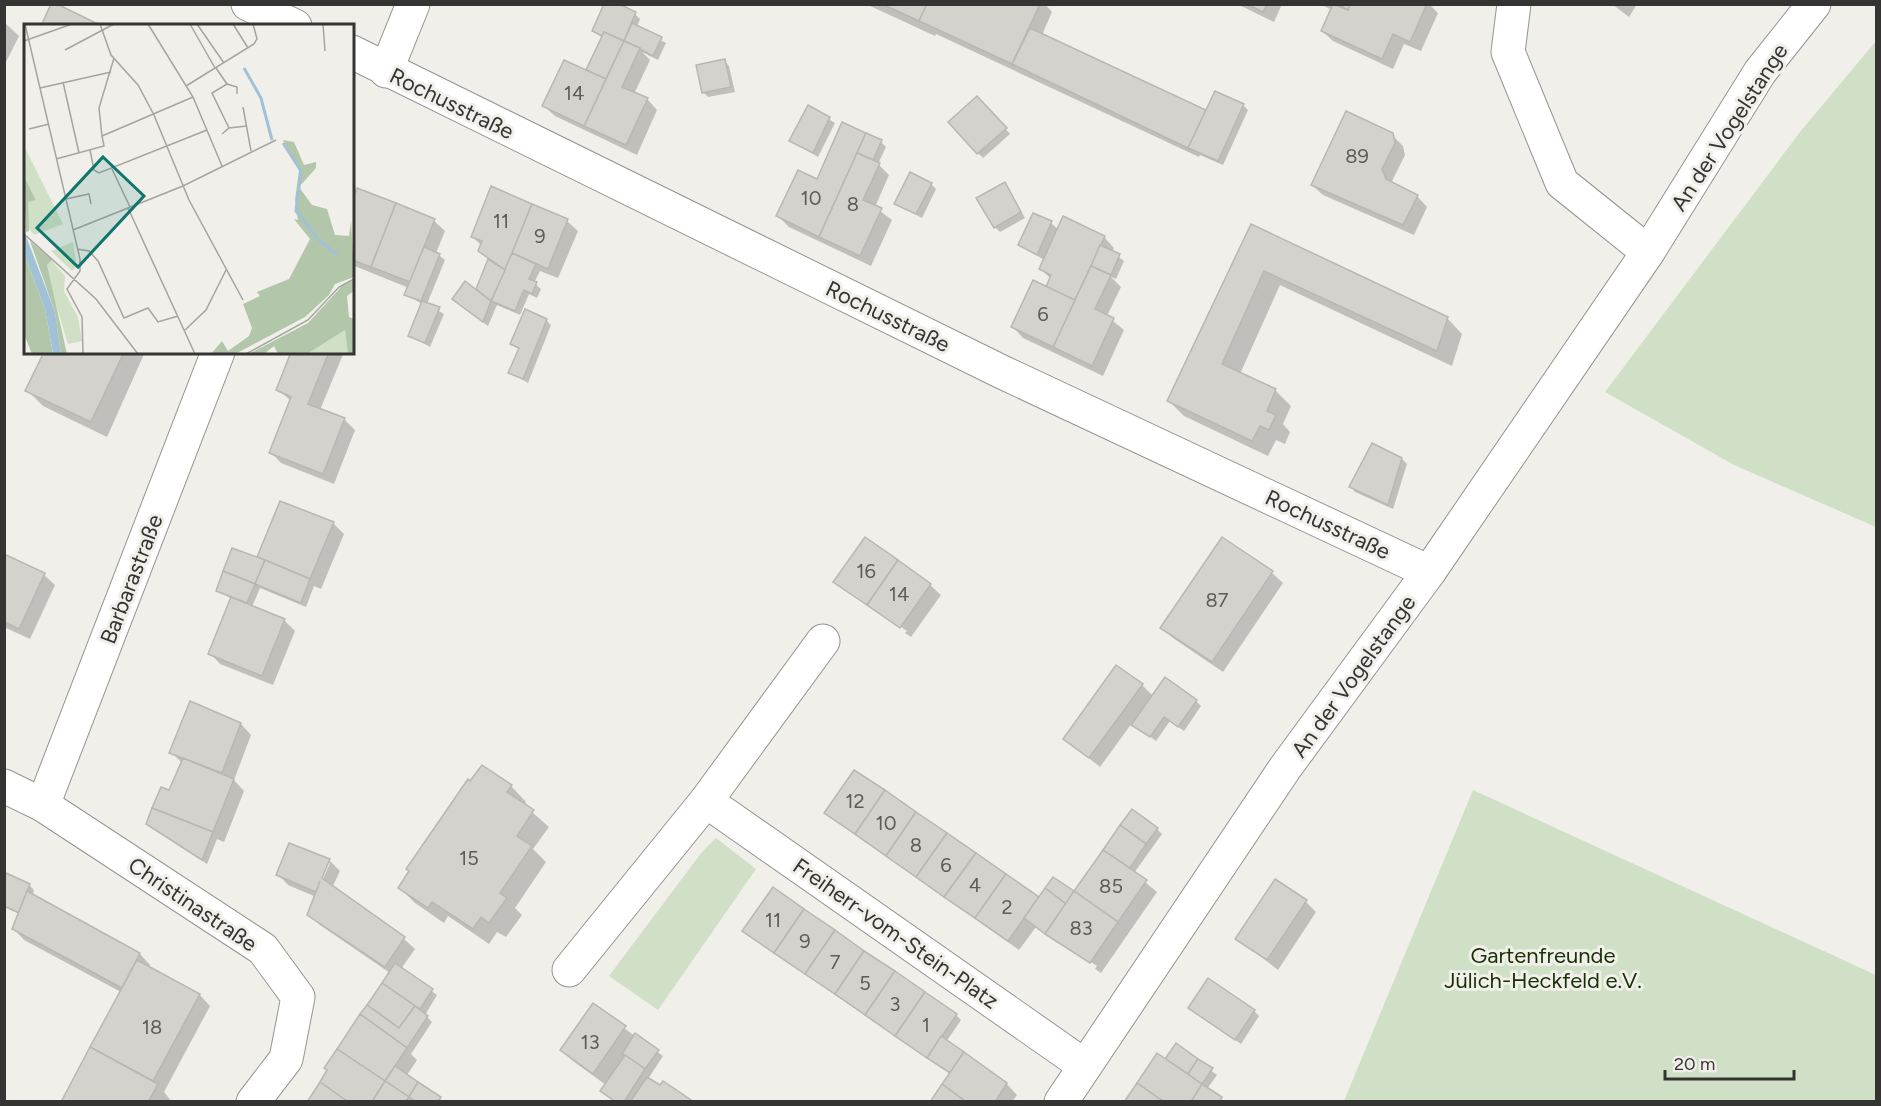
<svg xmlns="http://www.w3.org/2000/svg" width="1881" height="1106" viewBox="0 0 1881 1106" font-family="Figtree,sans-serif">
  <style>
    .green { fill: #cfe0c6 }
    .shadow { fill: #0003; fill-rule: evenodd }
    .building { fill: #d4d2cd; stroke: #b9b7b2; stroke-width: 1.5 }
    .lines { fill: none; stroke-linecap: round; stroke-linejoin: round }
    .minor-casing { stroke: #969490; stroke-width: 35 }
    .minor { stroke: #fff; stroke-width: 33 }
    .labels { text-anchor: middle; stroke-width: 6; stroke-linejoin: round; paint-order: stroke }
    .number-label { font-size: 20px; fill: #5c5c59 }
    .street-label { font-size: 22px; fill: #343432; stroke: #f1efea }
    .park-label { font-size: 22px; fill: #173105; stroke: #f1efea }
    .inset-river { fill: none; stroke: #a1c1d7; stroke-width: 3 }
    .inset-road { fill: none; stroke: #a5a4a0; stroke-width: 1.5 }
    .view { fill: #0f766e; fill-opacity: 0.15; stroke: #0f766e; stroke-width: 3 }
    .inset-edge { fill: none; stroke: #343432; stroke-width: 3 }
  </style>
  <rect width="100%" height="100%" fill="#f1efea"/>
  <g class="green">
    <polygon points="1876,41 1876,527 1734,465 1605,392 1800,132"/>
    <polygon points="1473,790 1876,975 1876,1101 1344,1101"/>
    <polygon points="716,838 756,869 658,1010 609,976 702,852"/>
  </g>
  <g class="shadow">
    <polygon points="866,4 1045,4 1052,12 1042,35 1207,112 1243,105 1248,110 1223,165 1200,155 1199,157 936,34 935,36"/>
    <polygon points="1237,4 1282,4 1274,22"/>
    <polygon points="1320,4 1429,4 1438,13 1421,51 1404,44 1393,69 1333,41 1322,31 1332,10"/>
    <polygon points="1612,4 1637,4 1629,17"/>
    <polygon points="635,14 640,19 637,27 666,43 658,60 642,52 650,60 634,94 647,99 657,110 637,155 555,116 544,106 592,75 603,38 594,31"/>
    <polygon points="4,22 19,36 4,66"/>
    <polygon points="724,61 729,66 735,92 708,97 703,92"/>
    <polygon points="977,98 1010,134 983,158 978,153"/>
    <polygon points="808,107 835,123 818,157 791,140"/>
    <polygon points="843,124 881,142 886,147 878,164 889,175 875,207 892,220 871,266 789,227 778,216 818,181"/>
    <polygon points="1392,135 1403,146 1405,155 1392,181 1394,185 1417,196 1427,207 1414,235 1323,195 1312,185"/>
    <polygon points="1005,183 1025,218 1000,232 995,227"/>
    <polygon points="931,184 936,189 922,218 896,204"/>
    <polygon points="491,188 567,221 578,231 558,278 540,271 534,283 541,289 537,298 529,294 520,315 497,305 488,326 459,303 476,292 490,260 480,251 482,246 472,236"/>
    <polygon points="352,204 434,221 445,231 436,253 445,260 427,304 444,314 430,347 410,336 422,304 406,294 409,288 352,265"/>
    <polygon points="1051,223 1058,229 1104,237 1114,248 1112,252 1124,261 1116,279 1111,277 1121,287 1107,316 1124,330 1103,376 1023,338 1013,327 1047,289 1051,279 1040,268 1044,260 1020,245"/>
    <polygon points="1252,226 1447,318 1462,334 1452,366 1280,285 1240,374 1276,391 1291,406 1283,424 1290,432 1285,444 1276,440 1268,456 1184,416 1169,401"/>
    <polygon points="546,320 551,325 528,383 510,372 520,350 512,344"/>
    <polygon points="45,352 145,352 107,437 43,406 27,390"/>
    <polygon points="292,352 344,352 320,410 345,420 355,430 334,484 281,463 271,452 291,401 278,389"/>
    <polygon points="1402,459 1407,464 1393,509 1355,492 1350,486"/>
    <polygon points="333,523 344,534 321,589 314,586 306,607 260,588 252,607 284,620 295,631 273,685 220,664 210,653 232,599 217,590"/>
    <polygon points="1222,539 1272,573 1283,583 1223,672 1173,638 1162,628"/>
    <polygon points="4,556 44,575 55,585 30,639 4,627"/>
    <polygon points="835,582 930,585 941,595 911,637 905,633 907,631 845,588 845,591"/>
    <polygon points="1142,685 1153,696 1196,701 1201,706 1184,731 1170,721 1156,741 1132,723 1100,767 1065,739"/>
    <polygon points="191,703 241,724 251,735 234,780 244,791 224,842 217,839 207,864 153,828 182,763 171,752"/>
    <polygon points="511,786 526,802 524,805 549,827 533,849 546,862 515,908 522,915 506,937 497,932 489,944 448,916 444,923 415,903 400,888"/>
    <polygon points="831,818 1039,899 1074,893 1104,850 1157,829 1162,834 1134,873 1157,892 1101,973 1057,943 1095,969 1097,966 1057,940 1057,943 1036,927 1019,950"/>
    <path d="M329 860 340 871 332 888 404 939 415 949 401 969 437 995 425 1015 432 1022 411 1054 417 1060 407 1075 444 1102H308L329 1071 326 1068 390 973 320 925 309 914 316 897 288 885 278 874ZM326 863H330L320 886 317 885Z"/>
    <polygon points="4,873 29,885 34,890 32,896 140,954 150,965 149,968 200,995 210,1006 164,1092 172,1102 62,1102 121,992 24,940 14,929 20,914 4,907"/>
    <polygon points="1306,902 1316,912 1278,970 1237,938"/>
    <polygon points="749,936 956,1015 961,1020 946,1042 1007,1084 1017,1095 1012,1102 931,1102 951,1074"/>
    <polygon points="593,1006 663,1056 648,1079 691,1102 615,1102 606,1085 573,1061 562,1050"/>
    <polygon points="1190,1008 1254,1011 1259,1016 1241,1044"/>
    <polygon points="1176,1045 1217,1075 1207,1089 1224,1102 1126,1102 1165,1061"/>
  </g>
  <g class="building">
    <polygon points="51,4 57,4 102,26 41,26"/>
    <polygon points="604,4 619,4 636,12 624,41 604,32 602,36 592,31"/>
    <polygon points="882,4 927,4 919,21"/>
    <polygon points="927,4 1040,4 1012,64 919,21"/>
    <polygon points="1247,4 1267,4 1263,12"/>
    <polygon points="1333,4 1348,10 1350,4 1427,4 1410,42 1393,34 1382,59 1321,31"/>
    <polygon points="1337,4 1350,4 1348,10"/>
    <polygon points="632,23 662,37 653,56 624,41"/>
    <polygon points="1030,28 1206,110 1188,148 1012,64"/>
    <polygon points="604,32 624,41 606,79 586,70"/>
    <polygon points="624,41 640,48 622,87 648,98 626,145 584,126"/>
    <polygon points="725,59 731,87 702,93 696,65"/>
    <polygon points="564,60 606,79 584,126 542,106"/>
    <polygon points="1215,91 1244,104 1218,161 1188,148"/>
    <polygon points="977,96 1007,128 977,154 948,122"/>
    <polygon points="808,105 830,117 813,153 789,141"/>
    <polygon points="1346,111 1393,133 1395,143 1382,169 1386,179 1418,195 1403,225 1311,185"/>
    <polygon points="842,122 866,133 819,237 776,216 798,170 817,179"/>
    <polygon points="866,133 882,140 873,160 857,153"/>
    <polygon points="857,153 880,163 863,200 882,208 860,256 819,237"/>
    <polygon points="910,172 932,183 916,214 894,204"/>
    <polygon points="1005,182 1021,212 994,228 976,198"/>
    <polygon points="491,186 532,204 505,270 478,251 482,241 471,237"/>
    <polygon points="357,188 396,203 371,267 352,260 352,200"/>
    <polygon points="396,203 435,219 410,282 371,267"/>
    <polygon points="532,204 568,219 548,269 512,253"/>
    <polygon points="1033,213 1052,221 1037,255 1018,245"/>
    <polygon points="1063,216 1105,236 1075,300 1046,287 1051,275 1039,269"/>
    <polygon points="1251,224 1448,317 1437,351 1264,271 1222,364 1276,389 1267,411 1276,415 1269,430 1260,426 1252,441 1167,401"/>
    <polygon points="1100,245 1120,254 1111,275 1091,266"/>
    <polygon points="424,247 440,254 421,301 404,295"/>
    <polygon points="512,253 536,264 529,279 537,282 532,294 524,290 515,311 491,301"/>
    <polygon points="488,259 505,270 491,301 476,289"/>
    <polygon points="1091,266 1111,275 1095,309 1114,318 1092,366 1053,347"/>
    <polygon points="1033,280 1075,300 1053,347 1011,327"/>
    <polygon points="465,281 491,301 483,322 452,299"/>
    <polygon points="422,301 440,307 425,343 408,336"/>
    <polygon points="525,309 547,319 523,379 508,373 519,348 510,344"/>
    <polygon points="44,352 124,352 91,422 25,391"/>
    <polygon points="291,352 329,352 308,404 345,418 323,474 269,453 291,397 276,390"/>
    <polygon points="1372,443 1402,458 1388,505 1349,487"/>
    <polygon points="280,501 334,522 310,579 257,557"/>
    <polygon points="865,537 898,560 867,605 833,582"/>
    <polygon points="1222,537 1273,571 1212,662 1160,628"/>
    <polygon points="232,548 265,560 255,584 223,571"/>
    <polygon points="4,554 45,573 19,629 4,622"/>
    <polygon points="265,560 310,579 301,603 255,584"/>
    <polygon points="898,560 931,584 900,628 867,605"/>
    <polygon points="223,571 255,584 247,603 216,591"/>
    <polygon points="231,597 285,619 262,676 208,654"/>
    <polygon points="1116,665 1143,684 1089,758 1063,739"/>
    <polygon points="1165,677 1197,700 1178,727 1164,717 1150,737 1131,725"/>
    <polygon points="190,701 241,723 222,773 169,753"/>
    <polygon points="183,758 234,779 213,832 152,808 161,787 169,790"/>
    <polygon points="482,765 512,785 507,792 534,810 517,836 532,846 500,893 507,898 489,923 481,917 473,929 432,902 428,908 398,888 409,871 406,869 468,779 470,781"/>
    <polygon points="854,770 885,790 855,834 824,813"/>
    <polygon points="885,790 916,812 886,856 855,834"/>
    <polygon points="152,808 213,832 202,860 146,824"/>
    <polygon points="1132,809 1158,828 1146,844 1120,825"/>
    <polygon points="916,812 947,833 916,877 886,856"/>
    <polygon points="1120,825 1146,844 1130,868 1103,850"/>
    <polygon points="947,833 976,853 944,897 916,877"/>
    <polygon points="289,843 330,859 322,878 405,937 385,967 307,915 320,881 316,892 276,875"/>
    <polygon points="1103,850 1147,880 1118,922 1074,891"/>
    <polygon points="976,853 1006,874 975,918 944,897"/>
    <polygon points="4,872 30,884 19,913 4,906"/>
    <polygon points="1006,874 1039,897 1008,941 975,918"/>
    <polygon points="1053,877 1074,891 1066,904 1045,888"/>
    <polygon points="1275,879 1307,900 1267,960 1235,939"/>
    <polygon points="773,887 804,909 774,953 742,931"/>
    <polygon points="1045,888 1066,904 1045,934 1024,918"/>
    <polygon points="27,891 140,953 122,988 12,929"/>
    <polygon points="1074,891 1118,922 1090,963 1045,934"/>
    <polygon points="804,909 835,930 805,974 774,953"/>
    <polygon points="835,930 864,951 835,994 805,974"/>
    <polygon points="864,951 895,971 865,1015 835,994"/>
    <polygon points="137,960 200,994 153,1081 90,1047"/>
    <polygon points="395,963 433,989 420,1009 382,983"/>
    <polygon points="895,971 925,992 895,1036 865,1015"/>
    <polygon points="1208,978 1255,1010 1235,1040 1188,1008"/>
    <polygon points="382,983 415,1006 399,1028 367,1005"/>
    <polygon points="925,992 957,1014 927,1058 895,1036"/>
    <polygon points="593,1003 626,1026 593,1074 560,1050"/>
    <polygon points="367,1005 399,1028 415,1006 428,1016 407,1048 360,1014"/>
    <polygon points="360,1014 407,1048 385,1081 337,1049"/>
    <polygon points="635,1033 659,1050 645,1069 622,1054"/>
    <polygon points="941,1036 964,1052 950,1073 927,1058"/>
    <polygon points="1176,1043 1198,1059 1188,1074 1165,1059"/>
    <polygon points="90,1047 158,1084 148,1102 61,1102"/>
    <polygon points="337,1049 385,1081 372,1102 348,1102 320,1082 327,1070 324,1068"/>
    <polygon points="964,1052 1007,1083 995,1102 966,1102 942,1084"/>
    <polygon points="1157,1053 1202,1084 1191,1102 1164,1102 1137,1083"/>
    <polygon points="625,1055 645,1069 624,1102 616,1102 600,1091"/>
    <polygon points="1198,1059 1213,1068 1202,1084 1188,1074"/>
    <polygon points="395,1066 418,1082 409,1097 385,1081"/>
    <polygon points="647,1077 660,1085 663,1081 694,1102 630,1102"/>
    <polygon points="385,1081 409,1097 405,1102 372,1102"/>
    <polygon points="320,1082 348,1102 307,1102"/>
    <polygon points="418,1082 441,1097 438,1102 416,1102 409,1097"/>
    <polygon points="1137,1083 1164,1102 1124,1102"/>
    <polygon points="942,1084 966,1102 930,1102"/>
    <polygon points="1202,1084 1222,1097 1220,1102 1191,1102"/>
  </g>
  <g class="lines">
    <g class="minor-casing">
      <g id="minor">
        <polyline points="248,4 295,26"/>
        <polyline points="1514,4 1508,52 1562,183 1648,252"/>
        <polyline points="352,52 1002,372 1429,572"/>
        <polyline points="386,71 413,4"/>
        <polyline points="823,641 706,801 1085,1066"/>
        <polyline points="4,786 43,805 263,949 298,997 286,1059 253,1102"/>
        <polyline points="43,805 218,352"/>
        <polyline points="569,970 706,801"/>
        <polyline points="1061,1102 1285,768 1429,572 1648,252 1760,72 1814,4"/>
      </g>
    </g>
    <use href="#minor" class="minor"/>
  </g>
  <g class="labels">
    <g class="number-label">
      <text x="574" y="100">14</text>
      <text x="1357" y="163">89</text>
      <text x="811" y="205">10</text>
      <text x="853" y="211">8</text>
      <text x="501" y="228">11</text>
      <text x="540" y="243">9</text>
      <text x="1043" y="321">6</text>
      <text x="866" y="578">16</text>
      <text x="899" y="601">14</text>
      <text x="1217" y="607">87</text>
      <text x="855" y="808">12</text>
      <text x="886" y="830">10</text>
      <text x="916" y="852">8</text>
      <text x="469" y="865">15</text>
      <text x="946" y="872">6</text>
      <text x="975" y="892">4</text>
      <text x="1111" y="893">85</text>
      <text x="1007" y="914">2</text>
      <text x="773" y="927">11</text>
      <text x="1081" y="935">83</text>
      <text x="805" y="948">9</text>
      <text x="835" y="969">7</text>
      <text x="865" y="990">5</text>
      <text x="895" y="1011">3</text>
      <text x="926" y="1032">1</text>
      <text x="152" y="1034">18</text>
      <text x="590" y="1049">13</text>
    </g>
    <g class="street-label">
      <text transform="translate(452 103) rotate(26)" y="8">Rochusstraße</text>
      <text transform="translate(1729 127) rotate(-57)" y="8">An der Vogelstange</text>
      <text transform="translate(888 316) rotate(26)" y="8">Rochusstraße</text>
      <text transform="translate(1328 524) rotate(25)" y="8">Rochusstraße</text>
      <text transform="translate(131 579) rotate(-69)" y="8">Barbarastraße</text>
      <text transform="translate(1353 676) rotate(-54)" y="8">An der Vogelstange</text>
      <text transform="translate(193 904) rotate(34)" y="8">Christinastraße</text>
      <text transform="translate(896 933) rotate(35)" y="8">Freiherr-vom-Stein-Platz</text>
    </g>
    <g class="park-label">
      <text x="1543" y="963">Gartenfreunde<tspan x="1543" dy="25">Jülich-Heckfeld e.V.</tspan></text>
    </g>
  </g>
  <g transform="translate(24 24)">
    <rect width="330" height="330" fill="#f1efea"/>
    <path d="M0 122 39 200 10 211 3 202 4 178 12 175 0 152ZM49 218 53 242 48 247 27 227ZM28 237 41 252 40 267 54 293 58 317 44 320 27 264 23 240ZM321 306 324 330H283Z" fill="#cfe0c6"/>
    <path d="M259 116 270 118 280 141 292 138V144L275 163 288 181 303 185 311 211 325 212 327 197 330 253 311 260 305 271 281 293 211 330H187L198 317 204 327 225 312 228 304 219 280 236 272 233 268 265 255 286 215 270 195 274 196 271 176 275 146ZM0 152 12 176 4 178 5 207 2 208ZM6 217 28 236 23 241 43 330H37L31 288ZM0 229 21 285 29 330H8L0 310ZM330 256V267L323 272 325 293 330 295V330H324L321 306 283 330H254L250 322 240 330H225L284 299 318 262Z" fill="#b2c6a9"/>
    <path d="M0 207 31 288 37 330 29 329 21 285 0 229Z" fill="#a1c1d7"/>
    <path class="inset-river" d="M220 44 237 74 248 116M259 119 277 147 272 187 293 214M294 215 313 231"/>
    <path class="inset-road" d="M1 0 56 235V247L43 265 58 293 59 330M76 0 87 31 114 61 130 91 165 176 219 276M124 0 169 73 198 142M166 0 191 44M173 0 200 39M209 0 224 24M299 0 301 27M0 17 48 0M41 26 90 0M192 44 203 60 213 63V70M39 58 55 129M203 60 188 69 205 104M162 62 230 20 233 15 229 0M16 64 87 48M219 83 227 127M5 105 25 100M198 110 205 104 223 102M78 112 75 84 90 34M66 126 70 146 75 149 183 106M32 135 80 122 78 112 169 73M88 145 106 183M42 175 65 170 67 180M104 184 171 330M49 206 159 162 252 116M0 210 72 275 114 330M53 225 65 227 74 237 100 294 124 284 134 298 154 292M161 306 182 286 202 246M222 330 284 296 315 263 330 255"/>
    <path class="view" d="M79 133 120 172 54 243 13 204Z"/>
    <rect width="330" height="330" class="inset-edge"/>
  </g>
  <rect width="1881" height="1106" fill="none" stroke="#343432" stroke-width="12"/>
  <path d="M1665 1070v9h129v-9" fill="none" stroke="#343432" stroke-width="3"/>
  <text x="1674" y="1070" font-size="18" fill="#343432" stroke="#f1efea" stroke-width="4.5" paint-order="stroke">20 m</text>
</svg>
